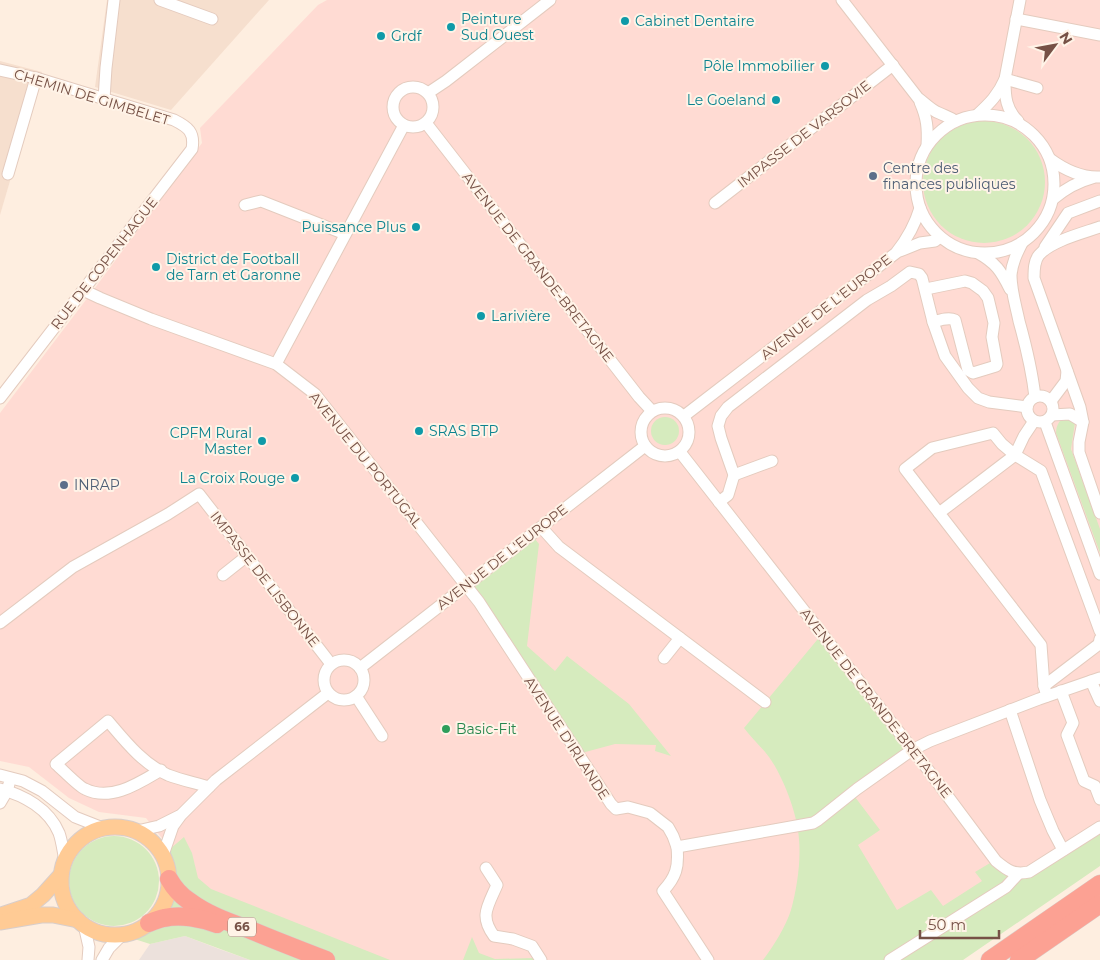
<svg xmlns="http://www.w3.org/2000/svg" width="1100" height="960" viewBox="0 0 1100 960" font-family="Montserrat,sans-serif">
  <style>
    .residential { fill: #f6dfce }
    .commercial { fill: #ffdbd3 }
    .industrial { fill: #ece1dc }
    .green { fill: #d6ebbe }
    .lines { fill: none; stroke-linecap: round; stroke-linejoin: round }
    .minor-casing { stroke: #e4cbbe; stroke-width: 13 }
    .major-casing { stroke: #d9cecb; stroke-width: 17 }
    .highway-casing { stroke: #d9cecb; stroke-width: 19 }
    .minor { stroke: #fff; stroke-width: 11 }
    .major { stroke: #ffcb95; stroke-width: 15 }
    .highway { stroke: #fca193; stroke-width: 18 }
    .culture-dot { fill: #0f9aa8; stroke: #fff3e7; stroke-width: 2 }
    .service-dot { fill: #5c6f8a; stroke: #fff3e7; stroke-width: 2 }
    .leisure-dot { fill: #2e9e5b; stroke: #fff3e7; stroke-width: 2 }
    .labels { text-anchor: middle; stroke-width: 4; stroke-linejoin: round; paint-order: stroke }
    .shield { fill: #fff3e7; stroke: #9f8276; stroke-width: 1 }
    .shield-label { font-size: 12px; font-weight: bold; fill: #765146 }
    .culture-label { font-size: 14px; fill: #0d838f; stroke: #fff3e7; text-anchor: start }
    .street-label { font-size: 14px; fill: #765146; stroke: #fff3e7 }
    .service-label { font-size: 14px; fill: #4e5e75; stroke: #fff3e7; text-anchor: start }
    .leisure-label { font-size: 14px; fill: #27864d; stroke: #fff3e7; text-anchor: start }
  </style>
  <rect width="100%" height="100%" fill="#feeee0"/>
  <g class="residential">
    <polygon points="107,0 269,0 171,110 95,87"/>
    <polygon points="0,61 42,72 0,215"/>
  </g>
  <polygon class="commercial" points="327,0 1100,0 1100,851 910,960 360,960 201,896 176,856 146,818 99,812 69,798 29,767 0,761 0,413 95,288 202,143 200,128 318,5"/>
  <polygon class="industrial" points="185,936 219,949 250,960 139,960 150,944"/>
  <g class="green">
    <circle cx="984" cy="182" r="61"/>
    <path d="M1068 416 1075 423 1071 449 1100 529V553L1056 433C1056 425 1060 418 1068 416Z"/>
    <circle cx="665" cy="431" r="14"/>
    <polygon points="531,534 539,544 527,646 555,671 567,656 629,704 671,756 655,751 656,745 615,744 578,754 466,585"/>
    <path d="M822 634 912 750 852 793 880 830 858 845 897 910 931 890 943 906 982 881 975 872 990 863 1018 874 1100 827V866L963 960H763C773 947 786 926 791 910 797 888 801 862 799 839 798 816 784 779 771 760 764 749 752 739 744 728Z"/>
    <circle cx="114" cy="881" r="45"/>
    <path d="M184 837 192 853 198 878 211 889 390 960H250L185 936 150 944 122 935C149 929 171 907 169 877 168 869 165 862 163 855Z"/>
    <polygon points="472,937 479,953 495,959 533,958 534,960 463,960"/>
  </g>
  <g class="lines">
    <g class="minor-casing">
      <g id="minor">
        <polyline points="160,0 212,19"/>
        <path d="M842 0 918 98C925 103 931 110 939 113 945 116 950 117 955 121"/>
        <polyline points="1016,19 1100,35"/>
        <path d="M0 70 36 78 174 120C188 127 195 132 192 149L0 398"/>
        <polyline points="1005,79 1037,88"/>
        <path d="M1005 81C1005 97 1006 109 1018 121"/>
        <circle cx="413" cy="107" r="20"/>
        <polyline points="428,93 446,81 550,0"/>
        <polyline points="104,99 106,68 114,0"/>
        <path d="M920 102C927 118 928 128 927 146"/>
        <circle cx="985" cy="184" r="69"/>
        <path d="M977 115C990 103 998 95 1005 79L1020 0"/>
        <polyline points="426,123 639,397 652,411"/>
        <path d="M1050 159C1065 170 1081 178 1100 177"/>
        <polyline points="8,174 36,78"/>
        <path d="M1053 199C1065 189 1077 182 1092 178"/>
        <polyline points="715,203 893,65"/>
        <polyline points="245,205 261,201 345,234"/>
        <path d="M1100 227C1083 233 1051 241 1039 255 1034 261 1034 270 1034 278L1080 407 1083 422 1079 442V452L1100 513"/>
        <path d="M1022 243C1017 253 1012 263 1011 275 1011 291 1016 306 1019 321 1026 346 1032 371 1035 397"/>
        <polyline points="1045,247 1068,213 1100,201"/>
        <polyline points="900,251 920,243 935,241 940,237"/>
        <path d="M978 253C996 263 1001 271 1010 289"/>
        <path d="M926 289 965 281 972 283 983 291 988 298 994 323 992 337 997 364 996 366 973 373 968 370 955 320C949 317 940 320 933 322"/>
        <polyline points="83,290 100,298 151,319 276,364 315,394 479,602 611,804 616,809 628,807 650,813 668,827 673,836 677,847 813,823 818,820 857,789 912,750 930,741 1039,699 1100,678"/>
        <polyline points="276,364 404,125"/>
        <circle cx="1040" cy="409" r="13"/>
        <polyline points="1051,401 1066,381 1067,371"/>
        <circle cx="665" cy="432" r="24"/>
        <polyline points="1052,415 1070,414 1083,422"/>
        <path d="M684 416 896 253C907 239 915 225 920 208"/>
        <polyline points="1034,421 1024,436 1015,455 939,513 1041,645 1044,686 1047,696"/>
        <polyline points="1045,422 1100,574"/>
        <path d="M680 452 920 759 996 861C1008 871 1014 875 1029 872L1100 827"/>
        <polyline points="734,475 772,461"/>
        <polyline points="719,502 728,495 734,475 721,438 718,426 721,416 728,407 867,300 891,286 910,272 919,274 922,278 933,322 945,356 968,388 978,398 989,402 1027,407"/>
        <polyline points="939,513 905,469 932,448 993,433 1002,444 1015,455 1041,471 1100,631"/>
        <polyline points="541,527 559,547 765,702"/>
        <polyline points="223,575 247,556"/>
        <polyline points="0,623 73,567 168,514 199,494 331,664"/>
        <polyline points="664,658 680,638"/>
        <circle cx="344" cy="680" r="20"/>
        <polyline points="360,668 645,446"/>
        <polyline points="1091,681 1100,701"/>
        <polyline points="1044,686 1099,644 1100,639"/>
        <polyline points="1061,691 1073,723 1067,735 1084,781 1095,786 1100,799"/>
        <polyline points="356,696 382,736"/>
        <polyline points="1010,710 1040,800 1053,831 1063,850"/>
        <path d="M161 770C139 783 111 802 85 789 78 786 63 770 56 764L108 721C125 741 143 764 168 775 181 780 196 783 209 787"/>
        <polyline points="0,775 23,781 42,791 75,817 103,828"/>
        <path d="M0 789C24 795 49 809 59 833 62 841 63 852 65 860"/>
        <polyline points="0,803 7,791 9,784"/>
        <polyline points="137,831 159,826 179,816"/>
        <path d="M677 847C679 867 676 877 663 891L708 960"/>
        <polyline points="163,855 173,826 181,815 216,780 328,693"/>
        <path d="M486 868 497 885C488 906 479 916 494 936L513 939 532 946 541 960"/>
        <polyline points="84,925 89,947 88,960"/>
        <polyline points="102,960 109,948 122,935"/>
        <polyline points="890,960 1006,887 1018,874"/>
      </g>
    </g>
    <g class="major-casing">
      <g id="major">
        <circle cx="115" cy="881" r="54"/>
        <polyline points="4,914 31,905 43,895 61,875"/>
        <polyline points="0,922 41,915 53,915 78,920"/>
      </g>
    </g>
    <g class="highway-casing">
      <g id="highway">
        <path d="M169 879C174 888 180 895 189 901 206 914 228 922 248 929 274 940 300 950 326 960"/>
        <path d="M149 923C154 921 159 919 164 918 180 914 201 918 217 924"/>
        <polyline points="990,960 1100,884"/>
        <polyline points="1019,960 1100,904"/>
      </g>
    </g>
    <use href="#minor" class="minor"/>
    <use href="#major" class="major"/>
    <use href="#highway" class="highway"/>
  </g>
  <g class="culture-dot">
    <circle cx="625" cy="21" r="5"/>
    <circle cx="451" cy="27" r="5"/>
    <circle cx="381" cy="36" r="5"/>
    <circle cx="825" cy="66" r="5"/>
    <circle cx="776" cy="100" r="5"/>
    <circle cx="416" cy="227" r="5"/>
    <circle cx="156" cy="267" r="5"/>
    <circle cx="481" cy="316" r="5"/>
    <circle cx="419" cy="431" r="5"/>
    <circle cx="262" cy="441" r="5"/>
    <circle cx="295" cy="478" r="5"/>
  </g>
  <g class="service-dot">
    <circle cx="873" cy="176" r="5"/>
    <circle cx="64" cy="485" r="5"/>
  </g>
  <circle class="leisure-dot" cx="446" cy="729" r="5"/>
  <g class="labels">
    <rect class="shield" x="228" y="917.5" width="28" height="19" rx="4"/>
    <g class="shield-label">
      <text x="242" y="931">66</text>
    </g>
    <g class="culture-label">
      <text x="461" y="24">Peinture<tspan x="461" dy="16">Sud Ouest</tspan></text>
      <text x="635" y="26">Cabinet Dentaire</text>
      <text x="391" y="41">Grdf</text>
      <text x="815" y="71" text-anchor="end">Pôle Immobilier</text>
      <text x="766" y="105" text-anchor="end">Le Goeland</text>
      <text x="406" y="232" text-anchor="end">Puissance Plus</text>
      <text x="166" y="264">District de Football<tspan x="166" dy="16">de Tarn et Garonne</tspan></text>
      <text x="491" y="321">Larivière</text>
      <text x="429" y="436">SRAS BTP</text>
      <text x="252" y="438" text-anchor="end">CPFM Rural<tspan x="252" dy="16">Master</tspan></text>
      <text x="285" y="483" text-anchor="end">La Croix Rouge</text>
    </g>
    <g class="street-label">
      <text transform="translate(92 97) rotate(17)" y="5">CHEMIN DE GIMBELET</text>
      <text transform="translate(804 134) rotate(-38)" y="5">IMPASSE DE VARSOVIE</text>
      <text transform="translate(104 263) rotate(-52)" y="5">RUE DE COPENHAGUE</text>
      <text transform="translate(538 267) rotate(52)" y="5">AVENUE DE GRANDE-BRETAGNE</text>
      <text transform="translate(826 307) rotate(-38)" y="5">AVENUE DE L'EUROPE</text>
      <text transform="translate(366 460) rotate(51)" y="5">AVENUE DU PORTUGAL</text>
      <text transform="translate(502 557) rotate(-38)" y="5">AVENUE DE L'EUROPE</text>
      <text transform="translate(265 579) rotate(52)" y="5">IMPASSE DE LISBONNE</text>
      <text transform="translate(876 703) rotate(52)" y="5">AVENUE DE GRANDE-BRETAGNE</text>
      <text transform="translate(567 738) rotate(57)" y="5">AVENUE D'IRLANDE</text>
    </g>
    <g class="service-label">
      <text x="883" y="173">Centre des<tspan x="883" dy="16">finances publiques</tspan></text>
      <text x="74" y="490">INRAP</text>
    </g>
    <g class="leisure-label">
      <text x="456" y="734">Basic-Fit</text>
    </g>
  </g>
  <g transform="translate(1055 45) rotate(58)" stroke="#fff3e7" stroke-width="4" paint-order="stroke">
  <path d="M0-4L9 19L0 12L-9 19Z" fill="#765146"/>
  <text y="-8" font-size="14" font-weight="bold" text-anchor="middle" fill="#765146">N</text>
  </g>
  <path d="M920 930v8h79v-8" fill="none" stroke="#765146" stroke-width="2.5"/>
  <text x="928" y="930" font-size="15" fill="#765146" stroke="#fff3e7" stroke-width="4" paint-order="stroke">50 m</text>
</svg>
